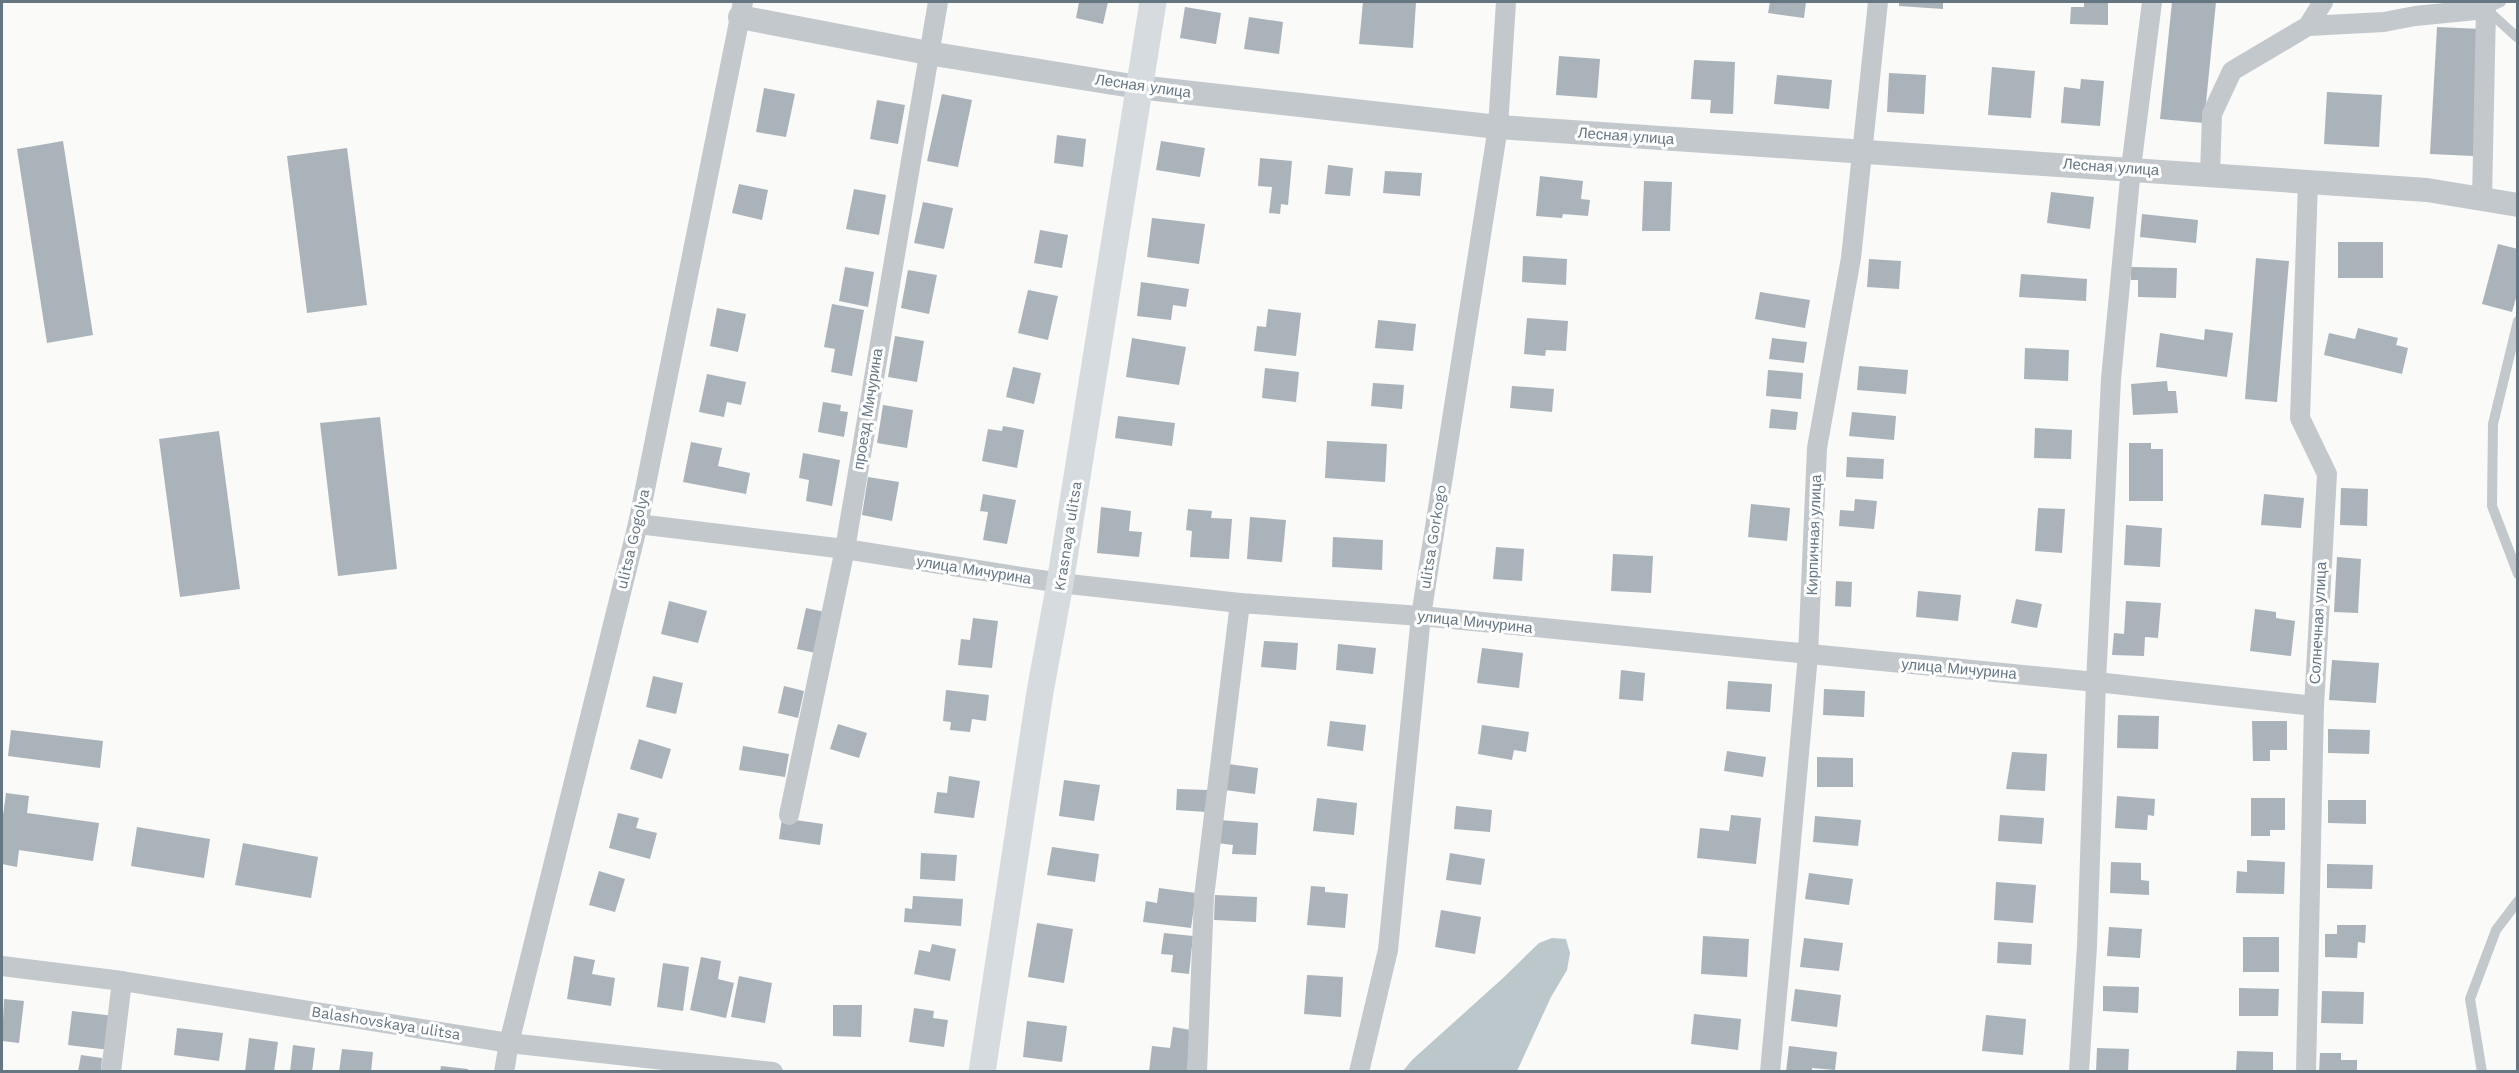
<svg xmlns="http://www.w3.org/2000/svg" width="2519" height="1073" viewBox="0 0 2519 1073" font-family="'Work Sans',sans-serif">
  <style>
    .water { fill: #bbc7cb }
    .building { fill: #aab3b9 }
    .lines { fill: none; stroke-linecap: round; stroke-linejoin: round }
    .service { stroke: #c3c8cc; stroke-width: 10 }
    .minor { stroke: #c3c8cc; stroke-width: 20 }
    .tertiary { stroke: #c3c8cc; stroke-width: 24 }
    .secondary { stroke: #d6dbdf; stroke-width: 27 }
    .labels { text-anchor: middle; stroke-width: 6; stroke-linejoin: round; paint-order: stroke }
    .street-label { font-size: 15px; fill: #657683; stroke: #fff }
  </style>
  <rect width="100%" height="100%" fill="#fafaf8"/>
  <polygon class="water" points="1552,938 1566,939 1570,953 1567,970 1551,997 1517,1071 1403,1071 1412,1060 1503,978 1539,943"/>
  <g class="building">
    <polygon points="1079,2 1108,2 1103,24 1076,18"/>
    <polygon points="1363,2 1416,2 1413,48 1359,44"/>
    <polygon points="1770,2 1806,2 1804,18 1768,13"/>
    <polygon points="1899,2 1943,2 1943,9 1899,6"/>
    <polygon points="2084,2 2108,2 2108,25 2070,24 2071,7 2084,7"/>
    <polygon points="2172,2 2216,2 2204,123 2160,119"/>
    <polygon points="1185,7 1221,13 1216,44 1180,38"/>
    <polygon points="1249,17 1283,22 1279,54 1244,49"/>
    <polygon points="2437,27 2481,29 2474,156 2430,154"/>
    <polygon points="1559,56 1600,59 1597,98 1556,95"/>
    <polygon points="1694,60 1735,62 1733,114 1710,113 1711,100 1691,99"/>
    <polygon points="1992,67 2035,71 2031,118 1988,115"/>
    <polygon points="1889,73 1926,75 1924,114 1887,112"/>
    <polygon points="1777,75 1832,80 1829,109 1774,104"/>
    <polygon points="2081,79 2104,81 2100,126 2061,123 2064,87 2080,89"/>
    <polygon points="764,88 795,94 786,137 756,132"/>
    <polygon points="2327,92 2382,95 2379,147 2324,144"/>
    <polygon points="942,94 972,100 958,167 927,161"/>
    <polygon points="877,100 905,105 898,144 870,139"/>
    <polygon points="1057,135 1086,139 1083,167 1054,163"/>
    <polygon points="63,141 93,335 47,343 17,149"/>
    <polygon points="1161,141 1205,148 1200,177 1156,170"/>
    <polygon points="347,148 367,305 307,313 287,156"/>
    <polygon points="1260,158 1292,161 1288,205 1281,204 1280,214 1269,213 1272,187 1258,186"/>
    <polygon points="1328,165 1353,168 1350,196 1325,194"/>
    <polygon points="1385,171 1422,173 1420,196 1383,193"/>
    <polygon points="1540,176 1583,181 1581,199 1590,200 1588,216 1563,214 1562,218 1536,216"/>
    <polygon points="1644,181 1672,182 1670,231 1642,231"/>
    <polygon points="739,184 768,190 762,220 732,213"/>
    <polygon points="854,189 886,195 879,235 846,229"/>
    <polygon points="2051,192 2094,197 2090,229 2047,223"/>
    <polygon points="923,202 953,208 944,249 914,243"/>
    <polygon points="2142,214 2198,220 2196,243 2140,237"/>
    <polygon points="1152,218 1205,224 1199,264 1147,257"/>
    <polygon points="1040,230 1068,235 1062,268 1034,263"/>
    <rect x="2338" y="242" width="45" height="36"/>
    <polygon points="2498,244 2518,249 2518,291 2512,312 2482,304"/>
    <polygon points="1523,256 1567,259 1566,285 1522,282"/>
    <polygon points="2256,258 2289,261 2277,402 2245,399"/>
    <polygon points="1869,259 1901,261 1899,289 1867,287"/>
    <polygon points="845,267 874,272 868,307 839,301"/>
    <polygon points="2131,267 2177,268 2176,298 2138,297 2138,280 2131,280"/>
    <polygon points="908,270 937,275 929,314 901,308"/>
    <polygon points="2021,274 2087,279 2086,301 2019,297"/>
    <polygon points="1141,282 1189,289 1186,307 1173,305 1171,320 1137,316"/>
    <polygon points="1028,290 1058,296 1048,340 1018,333"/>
    <polygon points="1760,292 1810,300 1805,328 1755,319"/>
    <polygon points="832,304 864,310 852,376 831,372 835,349 824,347"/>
    <polygon points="717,308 746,314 738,352 710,346"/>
    <polygon points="1268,309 1301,313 1296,356 1254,351 1257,326 1266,327"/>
    <polygon points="1527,318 1568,321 1566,351 1546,350 1545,356 1524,354"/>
    <polygon points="1378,320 1416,324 1413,351 1375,348"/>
    <polygon points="2358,328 2398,338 2396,345 2408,348 2402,374 2324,355 2329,333 2355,339"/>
    <polygon points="2205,329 2233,333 2227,377 2156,367 2160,333 2204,340"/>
    <polygon points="895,336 924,341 917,382 888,377"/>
    <polygon points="1132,338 1186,347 1179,385 1126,377"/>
    <polygon points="1772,338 1807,342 1804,363 1769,359"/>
    <polygon points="2025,348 2069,350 2068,381 2024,379"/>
    <polygon points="1859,366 1908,370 1906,394 1857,390"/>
    <polygon points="1013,367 1041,373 1034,404 1006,397"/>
    <polygon points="1265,368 1299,372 1296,402 1262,398"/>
    <polygon points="1768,370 1803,373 1801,399 1766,396"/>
    <polygon points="707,374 746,382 741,405 727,402 724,417 699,412"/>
    <polygon points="2167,381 2168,391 2176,391 2178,413 2133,415 2131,384"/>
    <polygon points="1373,383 1404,385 1402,409 1371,406"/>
    <polygon points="1512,386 1554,389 1552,412 1510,408"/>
    <polygon points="823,402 841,405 840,411 848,412 844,437 818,432"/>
    <polygon points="883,405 913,410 907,448 877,443"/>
    <polygon points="1771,409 1798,412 1796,430 1769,428"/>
    <polygon points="1852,412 1896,416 1894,440 1849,436"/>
    <polygon points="1118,416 1175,423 1172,446 1115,438"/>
    <polygon points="380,417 397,569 338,576 320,423"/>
    <polygon points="1003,426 1024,430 1017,468 982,461 988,429 1002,431"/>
    <polygon points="2035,428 2072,430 2071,459 2034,458"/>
    <polygon points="219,431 240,589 180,597 159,439"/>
    <polygon points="1327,441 1387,444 1385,482 1325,478"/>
    <polygon points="691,442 722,448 718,466 750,473 746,494 683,482"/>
    <polygon points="2129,443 2151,443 2151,449 2163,449 2163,501 2129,501"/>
    <polygon points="803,453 840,460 832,506 806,501 809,480 799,478"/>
    <polygon points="1847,457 1884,459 1883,479 1846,477"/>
    <polygon points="868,477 899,482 892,521 862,515"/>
    <polygon points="2341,488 2368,489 2367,526 2340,525"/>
    <polygon points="983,494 1016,500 1007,544 983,540 988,512 980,511"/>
    <polygon points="2264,494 2304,498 2301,528 2261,525"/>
    <polygon points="1855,499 1877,501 1874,529 1839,526 1840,510 1854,511"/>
    <polygon points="1751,504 1790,508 1787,541 1748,537"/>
    <polygon points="1101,507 1131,511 1129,531 1142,532 1139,557 1097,553"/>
    <polygon points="2038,508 2065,509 2062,553 2035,551"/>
    <polygon points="1188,509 1212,511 1211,518 1232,519 1229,559 1190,557 1192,531 1186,530"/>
    <polygon points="1250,517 1286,520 1282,562 1247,559"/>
    <polygon points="2126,525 2162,528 2160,567 2124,565"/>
    <polygon points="1333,537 1383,540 1382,570 1332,567"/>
    <polygon points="1496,547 1524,549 1522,581 1493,579"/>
    <polygon points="1613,554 1653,556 1651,593 1611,591"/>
    <polygon points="2337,557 2361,559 2358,613 2334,612"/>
    <polygon points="1836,581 1852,582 1851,607 1835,606"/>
    <polygon points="1918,591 1961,595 1958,621 1916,617"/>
    <polygon points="2016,599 2042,604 2037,628 2011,623"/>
    <polygon points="669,601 707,611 698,643 661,634"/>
    <polygon points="2126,601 2161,603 2158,638 2145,637 2144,656 2112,655 2114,633 2124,634"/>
    <polygon points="806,608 825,612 816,653 797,649"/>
    <polygon points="2255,609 2276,612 2276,618 2295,621 2291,656 2250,651"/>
    <polygon points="973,618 998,621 992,668 958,665 961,639 970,640"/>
    <polygon points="1264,641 1298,643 1296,670 1261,667"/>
    <polygon points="1338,644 1376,648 1373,674 1336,670"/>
    <polygon points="1482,648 1523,653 1519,688 1477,683"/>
    <polygon points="2332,660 2379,663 2376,703 2329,700"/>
    <polygon points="1621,670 1645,673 1643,701 1619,699"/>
    <polygon points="653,676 683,683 676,714 646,707"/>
    <polygon points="1728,681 1772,684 1770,712 1726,709"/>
    <polygon points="784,686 804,691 798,718 778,713"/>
    <polygon points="1824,689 1865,691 1864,717 1823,715"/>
    <polygon points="946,690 989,695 986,721 972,719 970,732 950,730 951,722 943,721"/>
    <polygon points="2118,715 2159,716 2158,749 2117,748"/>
    <polygon points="1330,721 1366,725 1363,751 1327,746"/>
    <polygon points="2252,721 2287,721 2287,750 2270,750 2270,761 2253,761"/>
    <polygon points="838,724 867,733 859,758 830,749"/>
    <polygon points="1482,725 1529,732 1526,752 1514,750 1512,760 1478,754"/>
    <polygon points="2328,729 2370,730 2369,754 2328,753"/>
    <polygon points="11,730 103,741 100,768 8,756"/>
    <polygon points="639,739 671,749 662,779 630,769"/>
    <polygon points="743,746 789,754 785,777 739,770"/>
    <polygon points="1727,751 1766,757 1763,777 1724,771"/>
    <polygon points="2012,752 2047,754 2045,791 2006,789"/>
    <polygon points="1817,757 1853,758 1853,787 1817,787"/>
    <polygon points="1228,764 1258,768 1255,794 1225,790"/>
    <polygon points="949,776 980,781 974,818 934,813 937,792 947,793"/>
    <polygon points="1064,780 1100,785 1094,821 1059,816"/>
    <polygon points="1177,789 1208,790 1207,812 1176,810"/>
    <polygon points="6,793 29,796 27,813 99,823 93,861 19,850 17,867 2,864 2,823"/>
    <polygon points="2117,796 2155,799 2154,816 2148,815 2147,830 2115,828"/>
    <polygon points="1317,798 1357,803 1354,835 1313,831"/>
    <polygon points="2251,798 2285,798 2285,830 2270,830 2270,836 2251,836"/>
    <polygon points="2328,800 2366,800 2366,824 2328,823"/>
    <polygon points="1456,806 1492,810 1490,832 1454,829"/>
    <polygon points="618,813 639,818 636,828 657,833 650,859 609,848"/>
    <polygon points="1731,815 1761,818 1756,864 1697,858 1700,828 1729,831"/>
    <polygon points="2000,815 2044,818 2042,844 1998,841"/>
    <polygon points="1815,816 1861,820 1858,846 1813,842"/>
    <polygon points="782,818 823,824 820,845 779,839"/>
    <polygon points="1219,820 1258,823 1256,855 1232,854 1233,845 1217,843"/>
    <polygon points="137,827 210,839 204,878 131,866"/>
    <polygon points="243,843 318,857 311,898 235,885"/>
    <polygon points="1052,847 1099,854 1095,882 1047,875"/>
    <polygon points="921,853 957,855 955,881 920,879"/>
    <polygon points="1450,853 1485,859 1481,885 1446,880"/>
    <polygon points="2247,860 2285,862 2284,894 2236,893 2237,871 2247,872"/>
    <polygon points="2111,862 2141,863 2141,880 2149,881 2149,895 2110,893"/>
    <polygon points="2327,864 2373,865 2372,889 2327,888"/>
    <polygon points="599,871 625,879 615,912 589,905"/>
    <polygon points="1809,873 1853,879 1849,905 1805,899"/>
    <polygon points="1996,882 2036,885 2033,923 1994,920"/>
    <polygon points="1311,886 1325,887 1325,892 1348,894 1345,928 1307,925"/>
    <polygon points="1159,888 1196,893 1191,928 1143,922 1146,901 1157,903"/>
    <polygon points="1215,895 1257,897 1256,922 1214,920"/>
    <polygon points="913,896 963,899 961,926 904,922 905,908 912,909"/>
    <polygon points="1441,910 1481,917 1475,954 1435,947"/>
    <polygon points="1037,923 1073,929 1064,983 1028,977"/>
    <polygon points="2337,925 2366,925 2365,943 2358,942 2357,958 2325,957 2325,934 2337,934"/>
    <polygon points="2109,927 2142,929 2140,958 2107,956"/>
    <polygon points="1164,933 1193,936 1189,974 1171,972 1173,955 1161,954"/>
    <polygon points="1703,936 1749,939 1747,977 1701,974"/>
    <rect x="2243" y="937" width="36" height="35"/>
    <polygon points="1804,938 1843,943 1839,971 1800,967"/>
    <polygon points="1998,942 2032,944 2031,965 1997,963"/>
    <polygon points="932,944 956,949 950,981 914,974 919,950 930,952"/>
    <polygon points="574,956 595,960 592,974 615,978 611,1006 567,999"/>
    <polygon points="701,957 721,961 718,979 734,983 726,1018 690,1010"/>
    <polygon points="663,963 689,967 683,1011 657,1007"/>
    <polygon points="1307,975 1343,977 1341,1017 1304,1014"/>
    <polygon points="739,976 772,983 765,1023 731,1017"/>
    <polygon points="2103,986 2139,987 2138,1013 2103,1011"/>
    <polygon points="2239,988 2279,989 2278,1016 2239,1016"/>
    <polygon points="1795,989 1841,995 1837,1027 1791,1021"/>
    <polygon points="2322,991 2364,992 2363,1024 2321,1023"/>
    <polygon points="4,999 24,1001 19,1043 2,1041"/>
    <polygon points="833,1005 862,1005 861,1037 833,1036"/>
    <polygon points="914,1008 934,1011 933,1018 948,1020 944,1047 909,1042"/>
    <polygon points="72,1011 114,1016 110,1050 68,1045"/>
    <polygon points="1694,1014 1741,1019 1738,1050 1691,1044"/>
    <polygon points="1986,1015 2026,1019 2023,1055 1982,1051"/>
    <polygon points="1027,1021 1067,1026 1062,1062 1023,1057"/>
    <polygon points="1173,1027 1191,1030 1187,1072 1149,1072 1152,1046 1170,1048"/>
    <polygon points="177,1028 223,1033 219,1061 174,1055"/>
    <polygon points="249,1038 278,1042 274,1072 245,1072"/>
    <polygon points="293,1045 315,1048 312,1072 290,1072"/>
    <polygon points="1789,1046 1837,1052 1835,1070 1812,1068 1812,1072 1786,1072"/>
    <polygon points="2097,1048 2129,1049 2128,1072 2096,1072"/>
    <polygon points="342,1049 373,1052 371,1072 339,1072"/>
    <polygon points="2237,1051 2273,1052 2273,1072 2236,1072"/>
    <polygon points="2320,1053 2341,1053 2341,1060 2357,1060 2357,1072 2319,1072"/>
    <polygon points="81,1055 102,1058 101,1072 78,1072"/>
    <polygon points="441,1066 468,1069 468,1072 440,1072"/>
  </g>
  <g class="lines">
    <g class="service">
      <polyline points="2501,2 2486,9 2518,38"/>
      <polyline points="2518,321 2493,424 2492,506 2518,574"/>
      <polyline points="2482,1072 2470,999 2496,930 2518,901"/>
    </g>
    <g class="minor">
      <polyline points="2308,26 2323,2"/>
      <polyline points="2210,175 2212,114 2232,71 2308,26 2384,22 2415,16 2486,9 2482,199"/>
      <polyline points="638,524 845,549 1060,583 1240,603 1421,616 2096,682 2314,706"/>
      <polyline points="789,815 845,549 938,2"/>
      <polyline points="2,966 122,981 509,1043 773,1072"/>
      <polyline points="111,1072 122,981"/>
      <polyline points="504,1072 509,1043 638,524 743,2"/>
      <polyline points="1197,1072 1204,897 1240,603"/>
      <polyline points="1359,1072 1388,950 1421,616 1498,127 1506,2"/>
      <polyline points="1770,1072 1808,655 1817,448 1851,258 1878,2"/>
      <polyline points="2079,1072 2087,946 2096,682 2111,379 2131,168 2152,2"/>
      <polyline points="2306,1072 2314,706 2327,474 2300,418 2308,182"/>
    </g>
    <polyline class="tertiary" points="740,17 928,53 1138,87 1498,127 2427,190 2518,205"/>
    <polyline class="secondary" points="982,1072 1040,692 1060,583 1153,2"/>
  </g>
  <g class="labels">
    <g class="street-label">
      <text transform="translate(1143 86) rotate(8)" y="5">Лесная улица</text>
      <text transform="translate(1626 136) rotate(4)" y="5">Лесная улица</text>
      <text transform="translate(2111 167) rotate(4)" y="5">Лесная улица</text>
      <text transform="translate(868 409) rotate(-81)" y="5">проезд Мичурина</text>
      <text transform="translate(1814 535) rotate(-88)" y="5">Кирпичная улица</text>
      <text transform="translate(1068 536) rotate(-81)" y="5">Krasnaya ulitsa</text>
      <text transform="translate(1433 537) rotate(-81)" y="5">ulitsa Gorkogo</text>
      <text transform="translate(633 539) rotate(-77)" y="5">ulitsa Gogolya</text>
      <text transform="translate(974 570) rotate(9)" y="5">улица Мичурина</text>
      <text transform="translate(1475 622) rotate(6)" y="5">улица Мичурина</text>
      <text transform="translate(2318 623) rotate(-87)" y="5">Солнечная улица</text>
      <text transform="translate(1959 669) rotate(5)" y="5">улица Мичурина</text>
      <text transform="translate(386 1023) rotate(9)" y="5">Balashovskaya ulitsa</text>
    </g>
  </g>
  <rect width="2519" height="1073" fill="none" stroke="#657683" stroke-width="6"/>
</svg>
